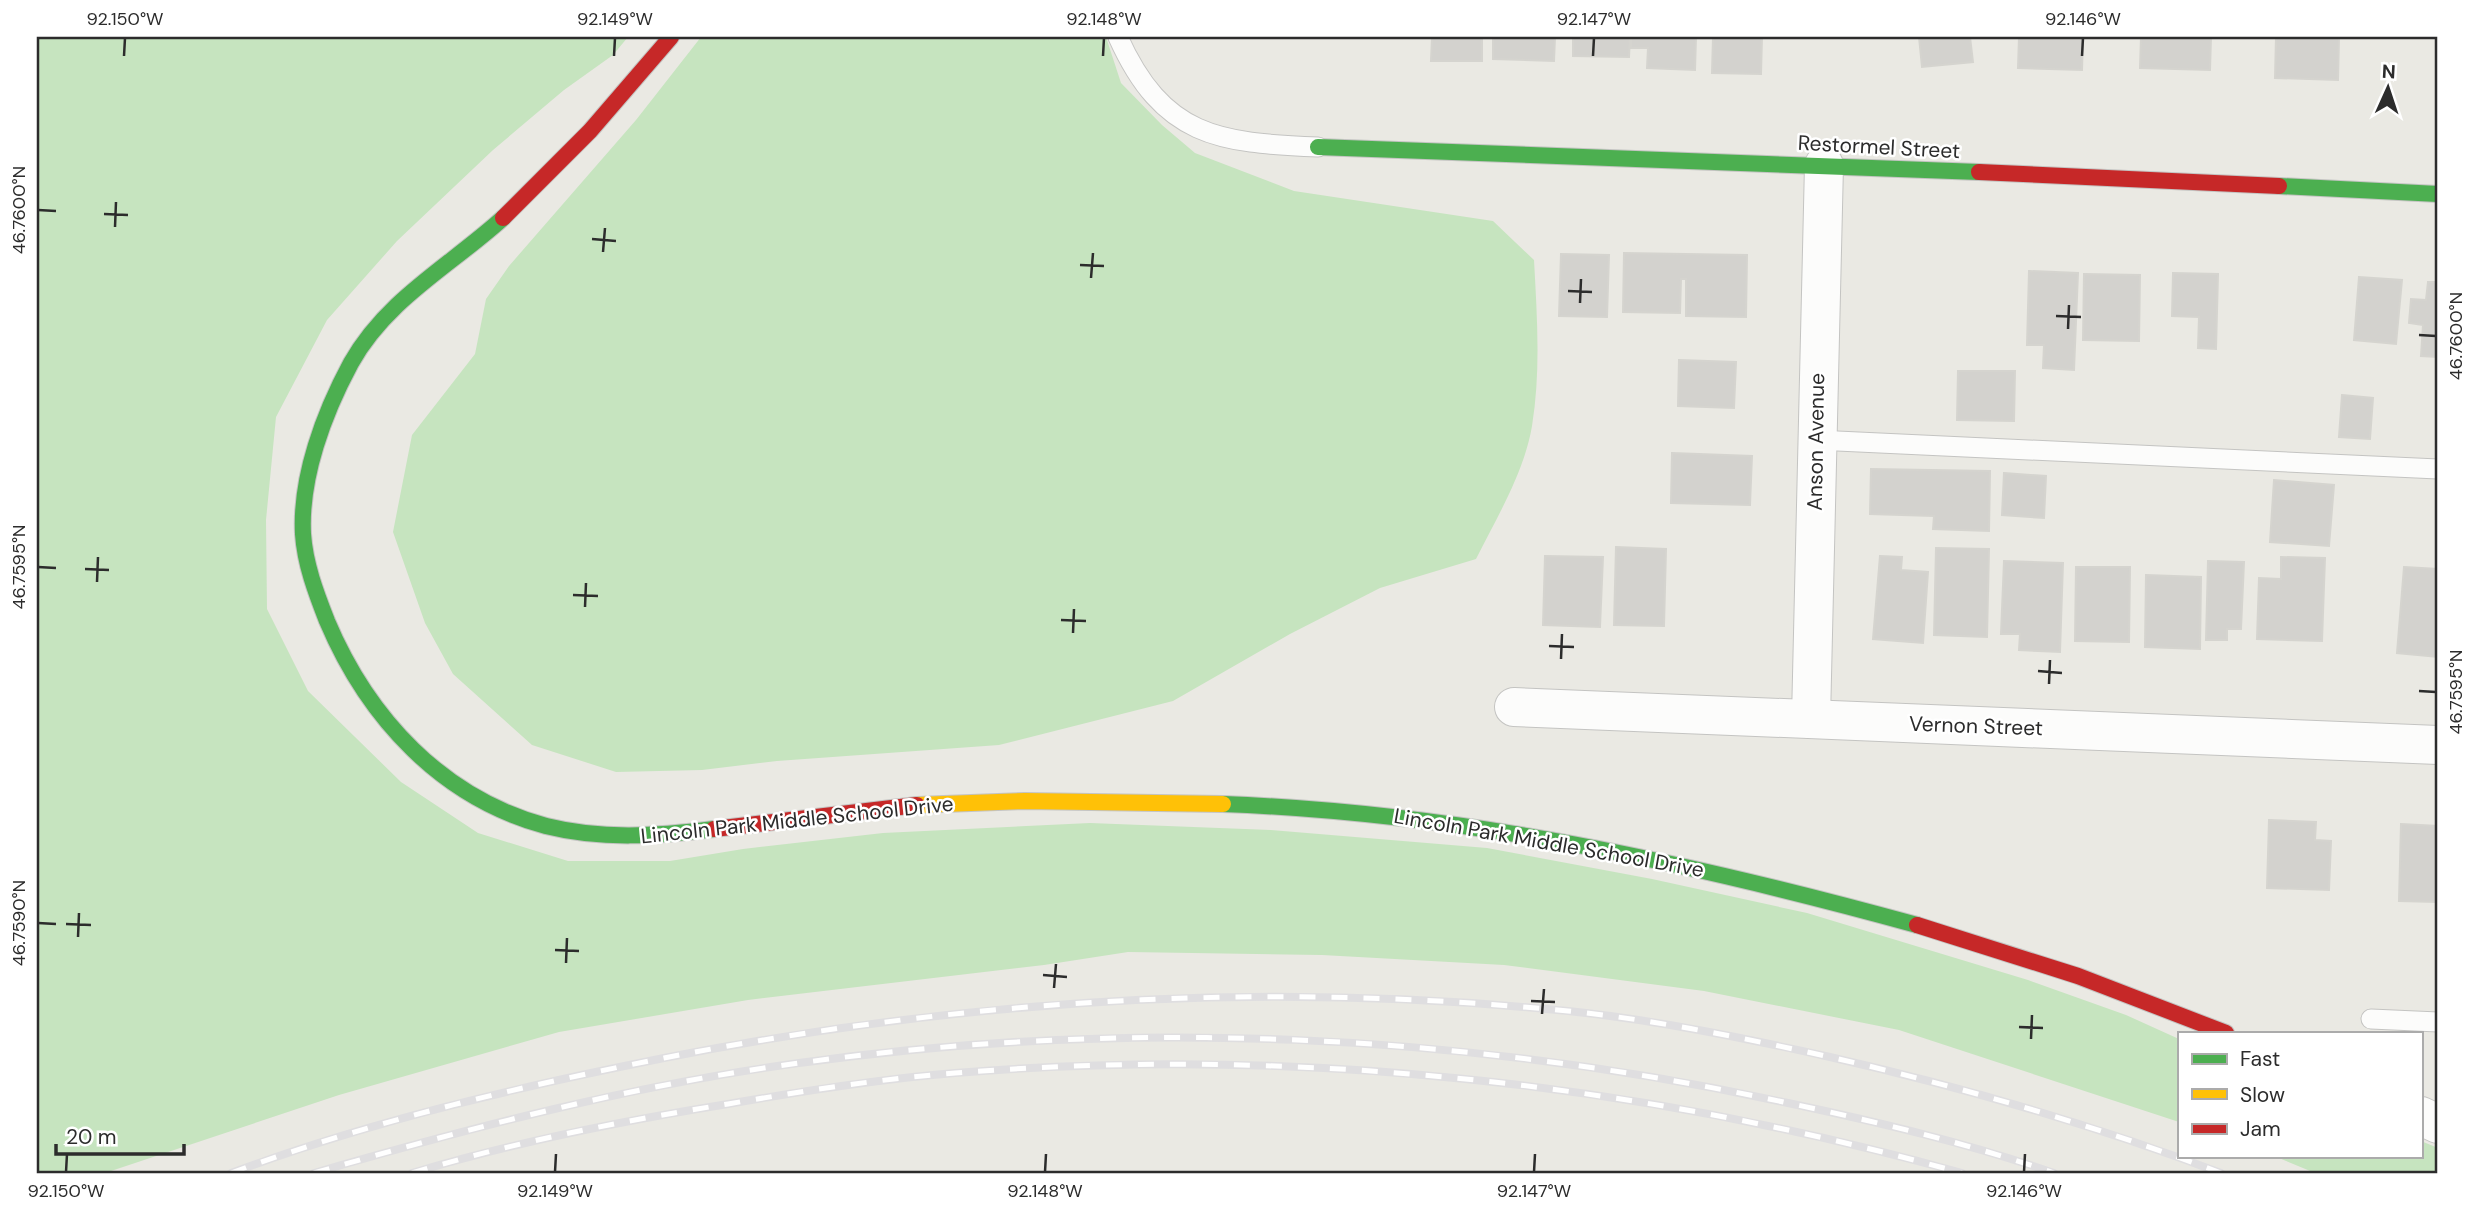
<svg xmlns="http://www.w3.org/2000/svg" width="2475" height="1210" viewBox="0 0 2475 1210" font-family="'DM Sans',sans-serif">
  <style>
    .green { fill: #c6e4bf }
    .building { fill: #d3d2ce; stroke: #d5d4cf; stroke-width: 2 }
    .lines { fill: none; stroke-linecap: round; stroke-linejoin: round }
    .lane-casing { stroke: #c4c4c2; stroke-width: 21 }
    .street-casing { stroke: #c4c4c2; stroke-width: 40 }
    .fast-casing { stroke: #c4c4c2; stroke-width: 18 }
    .slow-casing { stroke: #c4c4c2; stroke-width: 18 }
    .jam-casing { stroke: #c4c4c2; stroke-width: 18 }
    .lane { stroke: #fcfcfb; stroke-width: 19 }
    .street { stroke: #fcfcfb; stroke-width: 38 }
    .fast { stroke: #4caf50; stroke-width: 16 }
    .slow { stroke: #ffc107; stroke-width: 16 }
    .jam { stroke: #c62828; stroke-width: 16 }
    .rail-casing { stroke: #dfdee0; stroke-width: 8 }
    .rail { stroke: #fff; stroke-width: 5; stroke-dasharray: 16; stroke-linecap: butt }
    .ticks { fill: none; stroke: #2c2c2c; stroke-width: 2.5 }
    .labels { text-anchor: middle; stroke-width: 5; stroke-linejoin: round; paint-order: stroke }
    .street-label { font-size: 21px; fill: #2c2c2c; stroke: #fff }
    .neatline { fill: none; stroke: #2c2c2c; stroke-width: 2.5 }
    .ticks-label { font-size: 18px; text-anchor: middle; fill: #2c2c2c }
  </style>
  <rect width="100%" height="100%" fill="#eae9e3"/>
  <g class="green">
    <polygon points="37,37 628,37 613,55 564,90 493,150 397,241 327,320 276,417 266,520 267,609 308,691 401,782 478,833 568,861 670,861 743,849 883,833 1090,823 1271,830 1487,848 1652,879 1807,913 2028,980 2126,1015 2179,1039 2179,1122 1899,1030 1704,991 1504,965 1322,955 1128,952 1044,965 748,1000 559,1032 339,1095 105,1173 37,1173"/>
    <path d="M701 37H1106L1121 83 1162 125 1195 153 1294 191 1493 221 1534 260C1537 315 1541 371 1532 426 1524 473 1497 517 1476 559L1380 588 1290 634 1173 701 999 745 777 761 702 770 616 772 532 745 453 674 425 623 393 532 412 435 475 354 486 299 509 266 636 120Z"/>
    <polygon points="2421,1141 2438,1148 2438,1173 2315,1173 2274,1156 2421,1156"/>
  </g>
  <g class="building">
    <polygon points="1432,37 1482,37 1482,61 1431,61"/>
    <polygon points="1493,37 1555,37 1554,61 1493,59"/>
    <polygon points="1573,37 1630,37 1629,57 1573,56"/>
    <polygon points="1631,37 1696,37 1695,70 1647,68 1648,48 1631,48"/>
    <polygon points="1713,37 1762,37 1761,74 1712,73"/>
    <polygon points="1919,37 1970,37 1973,62 1922,67"/>
    <polygon points="2019,37 2083,37 2082,70 2018,68"/>
    <polygon points="2141,37 2211,37 2210,70 2140,68"/>
    <polygon points="2276,37 2339,37 2338,80 2275,78"/>
    <polygon points="1624,253 1747,255 1746,317 1686,316 1686,279 1681,279 1680,313 1623,312"/>
    <polygon points="1561,254 1609,255 1607,317 1559,316"/>
    <polygon points="2029,271 2078,273 2074,370 2043,368 2044,345 2027,345"/>
    <polygon points="2173,273 2218,274 2216,349 2198,348 2199,317 2172,316"/>
    <polygon points="2084,274 2140,275 2139,341 2083,340"/>
    <polygon points="2359,277 2402,280 2396,344 2354,340"/>
    <polygon points="2428,282 2438,282 2438,357 2421,356 2423,325 2409,323 2411,299 2426,300"/>
    <polygon points="1679,360 1736,362 1734,408 1678,406"/>
    <polygon points="1958,371 2015,371 2014,421 1957,420"/>
    <polygon points="2342,395 2373,398 2370,439 2339,437"/>
    <polygon points="1672,453 1752,456 1750,505 1671,503"/>
    <polygon points="1871,469 1990,471 1989,531 1933,529 1934,516 1870,514"/>
    <polygon points="2004,473 2046,476 2044,518 2002,515"/>
    <polygon points="2274,480 2334,485 2329,546 2270,542"/>
    <polygon points="1616,547 1666,549 1664,626 1614,625"/>
    <polygon points="1936,548 1989,549 1987,637 1934,635"/>
    <polygon points="1545,556 1603,557 1600,627 1543,625"/>
    <polygon points="1880,556 1902,557 1901,570 1928,572 1923,643 1873,639"/>
    <polygon points="2281,557 2325,558 2322,641 2257,639 2259,578 2281,579"/>
    <polygon points="2004,561 2063,563 2060,652 2019,650 2020,634 2001,634"/>
    <polygon points="2208,561 2244,562 2241,629 2227,629 2227,640 2206,640"/>
    <polygon points="2076,567 2130,567 2129,642 2075,641"/>
    <polygon points="2404,567 2438,569 2438,657 2397,653"/>
    <polygon points="2146,575 2201,577 2200,649 2145,647"/>
    <polygon points="2269,820 2316,822 2315,840 2331,841 2329,890 2267,888"/>
    <polygon points="2401,824 2438,826 2437,902 2399,901"/>
  </g>
  <g class="lines">
    <g class="lane-casing">
      <g id="lane">
        <path d="M1118 37C1163 137 1218 143 1318 147"/>
        <polyline points="1816,440 2438,469"/>
        <polyline points="2371,1019 2438,1022"/>
      </g>
    </g>
    <g class="street-casing">
      <g id="street">
        <polyline points="1514,707 2438,745"/>
        <polyline points="1811,719 1824,165"/>
        <polyline points="2421,1116 2438,1124"/>
      </g>
    </g>
    <g class="fast-casing">
      <g id="fast">
        <polyline points="1318,147 1979,172"/>
        <polyline points="2279,186 2438,194"/>
        <path d="M503 218C450 266 387 299 351 363 324 413 300 477 303 534 305 564 316 593 327 621 368 718 442 798 546 826 602 840 658 836 714 829"/>
        <path d="M1223 804C1462 813 1688 862 1917 925"/>
      </g>
    </g>
    <g class="slow-casing">
      <polyline id="slow" points="917,805 1025,801 1223,804"/>
    </g>
    <g class="jam-casing">
      <g id="jam">
        <polyline points="1979,172 2279,186"/>
        <polyline points="503,218 590,131 671,37"/>
        <polyline points="714,829 917,805"/>
        <polyline points="1917,925 2078,976 2226,1033"/>
      </g>
    </g>
    <use href="#lane" class="lane"/>
    <use href="#street" class="street"/>
    <use href="#fast" class="fast"/>
    <use href="#slow" class="slow"/>
    <use href="#jam" class="jam"/>
    <g class="rail-casing">
      <g id="rail">
        <path d="M231 1173C371 1121 518 1087 664 1058 964 999 1264 981 1568 1011 1656 1020 1744 1038 1830 1057 1962 1087 2094 1125 2221 1173"/>
        <path d="M314 1173C473 1127 634 1085 799 1063 1128 1018 1463 1033 1788 1103 1878 1122 1967 1143 2054 1173"/>
        <path d="M412 1173C515 1142 621 1121 728 1104 803 1091 879 1079 955 1073 1292 1046 1636 1082 1962 1173"/>
      </g>
    </g>
    <use href="#rail" class="rail"/>
  </g>
  <path class="ticks" d="M124 56 125 38M614 56 615 38M1103 56 1104 38M1593 56 1594 38M2082 56 2083 38M38 210 56 211M104 214 128 215M115 227 116 202M592 239 616 241M603 252 605 228M1080 265 1104 266M1091 278 1093 253M1568 291 1592 292M1580 303 1581 279M2056 316 2081 317M2068 329 2069 305M2419 335 2436 336M38 567 56 568M85 569 109 570M97 582 98 557M573 595 598 596M585 607 586 583M1061 620 1086 621M1073 633 1074 609M1549 646 1574 647M1561 659 1562 634M2038 671 2062 673M2049 684 2050 660M2419 691 2436 692M38 923 56 924M66 924 91 925M78 937 79 913M555 950 579 951M566 963 567 938M1043 975 1067 977M1054 988 1056 964M1531 1001 1555 1002M1542 1014 1544 989M2019 1027 2043 1028M2031 1039 2032 1015M66 1172 67 1154M555 1172 556 1154M1045 1172 1046 1154M1534 1172 1535 1154M2024 1172 2025 1154"/>
  <g class="labels">
    <g class="street-label">
      <text transform="translate(1879 147) rotate(3)" y="7">Restormel Street</text>
      <text transform="translate(1816 442) rotate(-89)" y="7">Anson Avenue</text>
      <text transform="translate(1976 726) rotate(2)" y="7">Vernon Street</text>
      <text transform="translate(797 820) rotate(-6)" y="7">Lincoln Park Middle School Drive</text>
      <text transform="translate(1549 843) rotate(10)" y="7">Lincoln Park Middle School Drive</text>
    </g>
  </g>
  <rect width="2475" height="1210" fill="none" stroke="#ffffff" stroke-width="77"/>
  <rect x="2178" y="1032" width="245" height="126" fill="#ffffff" stroke="#ababab" stroke-width="2"/>
  <rect x="2192" y="1054" width="35" height="10" fill="#4caf50" stroke="#ababab" stroke-width="2"/>
  <text x="2240" y="1066" font-size="21" fill="#2c2c2c">Fast</text>
  <rect x="2192" y="1089" width="35" height="10" fill="#ffc107" stroke="#ababab" stroke-width="2"/>
  <text x="2240" y="1102" font-size="21" fill="#2c2c2c">Slow</text>
  <rect x="2192" y="1124" width="35" height="10" fill="#c62828" stroke="#ababab" stroke-width="2"/>
  <text x="2240" y="1136" font-size="21" fill="#2c2c2c">Jam</text>
  <g transform="translate(2388 88) rotate(3)" stroke="#ffffff" stroke-width="5" paint-order="stroke">
  <path d="M0-5L12 26L0 18L-12 26Z" fill="#2c2c2c"/>
  <text y="-10" font-size="19" font-weight="bold" text-anchor="middle" fill="#2c2c2c">N</text>
  </g>
  <path d="M56 1144v10h128v-10" fill="none" stroke="#2c2c2c" stroke-width="3.5"/>
  <text x="66" y="1144" font-size="21" fill="#2c2c2c" stroke="#ffffff" stroke-width="5" paint-order="stroke">20 m</text>
  <rect x="38" y="38" width="2398" height="1134" class="neatline"/>
  <g class="ticks-label">
    <text x="125" y="25">92.150°W</text>
    <text x="615" y="25">92.149°W</text>
    <text x="1104" y="25">92.148°W</text>
    <text x="1594" y="25">92.147°W</text>
    <text x="2083" y="25">92.146°W</text>
    <text transform="translate(19 210) rotate(-90)" y="6">46.7600°N</text>
    <text transform="translate(2456 336) rotate(-90)" y="6">46.7600°N</text>
    <text transform="translate(19 567) rotate(-90)" y="6">46.7595°N</text>
    <text transform="translate(2456 692) rotate(-90)" y="6">46.7595°N</text>
    <text transform="translate(19 923) rotate(-90)" y="6">46.7590°N</text>
    <text x="66" y="1197">92.150°W</text>
    <text x="555" y="1197">92.149°W</text>
    <text x="1045" y="1197">92.148°W</text>
    <text x="1534" y="1197">92.147°W</text>
    <text x="2024" y="1197">92.146°W</text>
  </g>
</svg>
